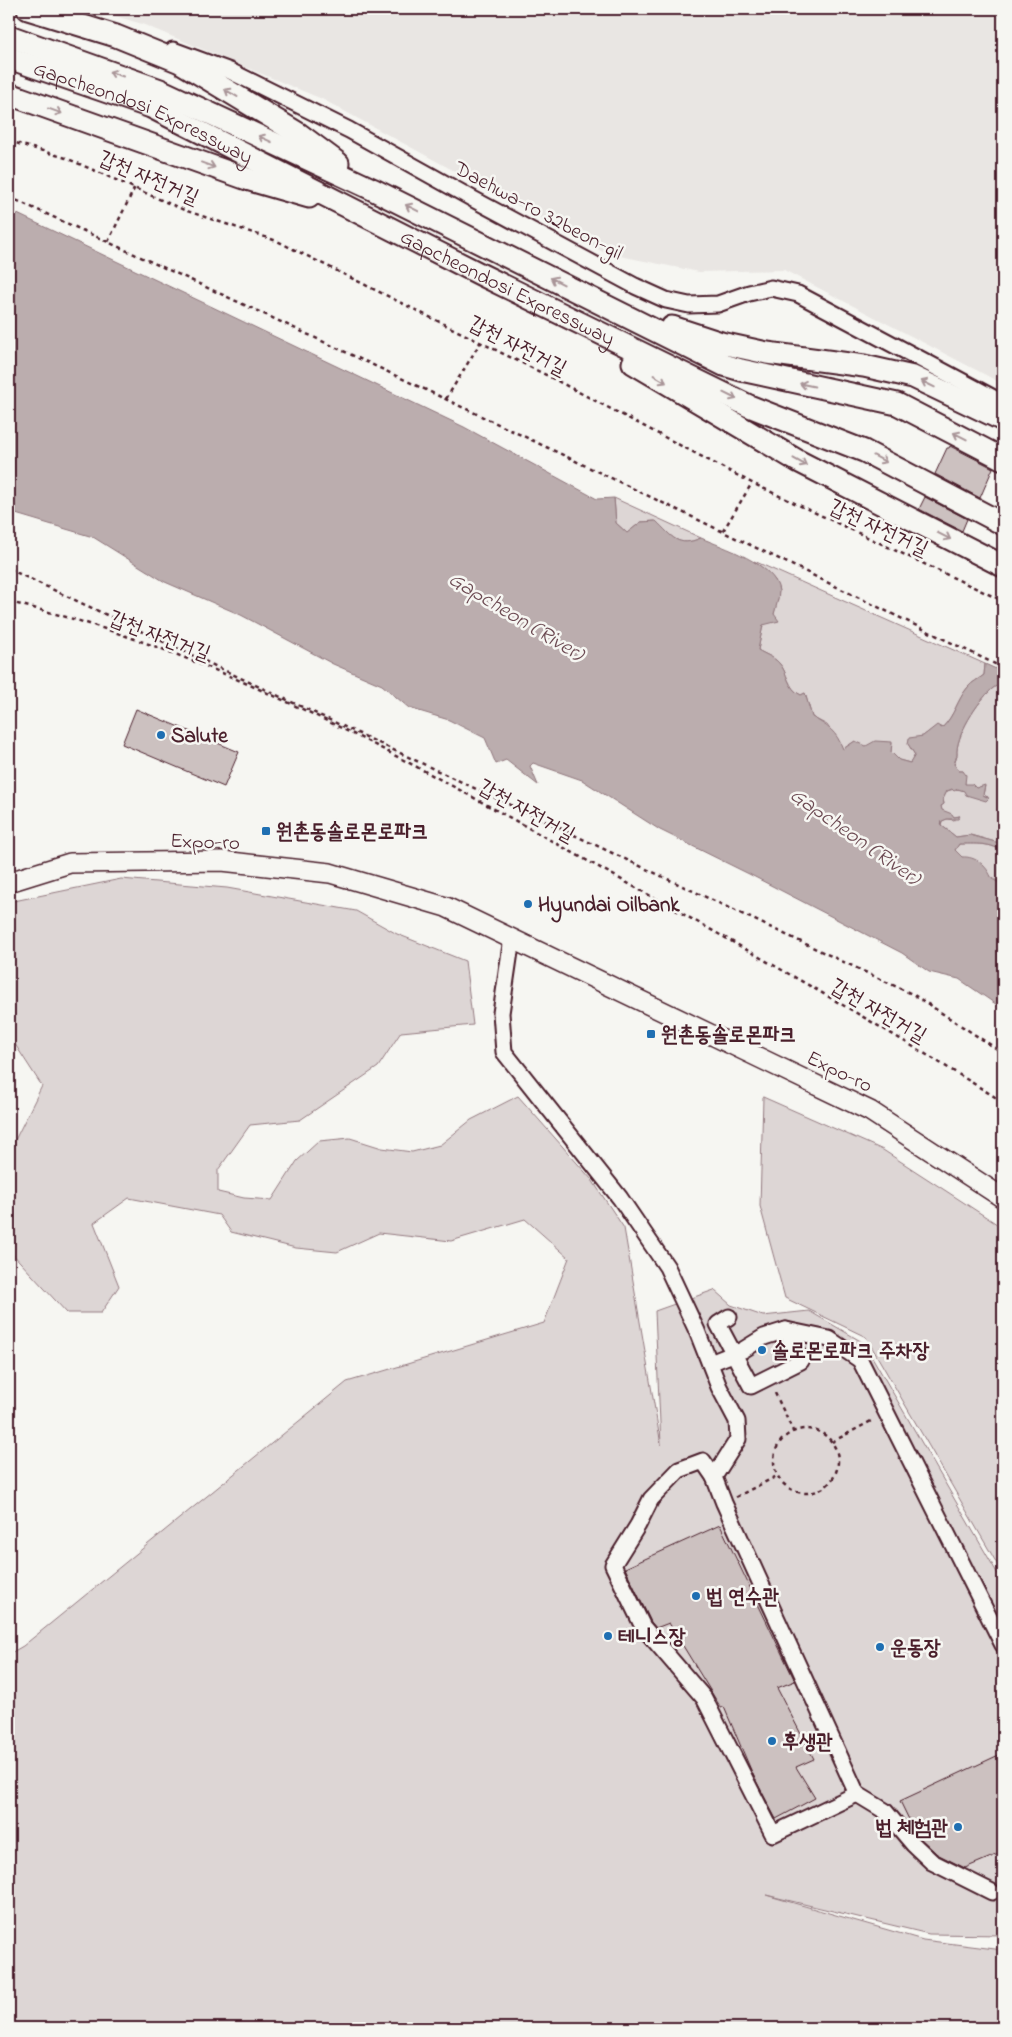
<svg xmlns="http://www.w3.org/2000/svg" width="1012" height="2037" viewBox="0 0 1012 2037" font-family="'Indie Flower','Poor Story',sans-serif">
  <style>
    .built { fill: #e9e6e3 }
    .green { fill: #ddd6d5; stroke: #947a80 }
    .water { fill: #bbadae; stroke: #8e747a }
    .building { fill: #ccc1c0; stroke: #4a1f2b }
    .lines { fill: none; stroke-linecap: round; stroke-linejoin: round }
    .minor-casing { stroke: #4a1f2b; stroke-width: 19 }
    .major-casing { stroke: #4a1f2b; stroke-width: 22 }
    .highway-casing { stroke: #4a1f2b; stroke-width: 25 }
    .path { stroke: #4a1f2b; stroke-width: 2.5; stroke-dasharray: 4 4; stroke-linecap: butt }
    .minor { stroke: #f6f6f2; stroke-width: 15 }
    .major { stroke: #f6f6f2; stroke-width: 19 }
    .highway { stroke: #f6f6f2; stroke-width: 21 }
    .oneway { stroke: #a99598 }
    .poi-dot { fill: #1f6fb2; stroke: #f6f6f2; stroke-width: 2 }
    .labels { text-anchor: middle; stroke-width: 5; stroke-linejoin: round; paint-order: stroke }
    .street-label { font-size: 21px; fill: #4a1f2b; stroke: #f6f6f2 }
    .poi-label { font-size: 21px; font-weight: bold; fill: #4a1f2b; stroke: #f6f6f2; text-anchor: start }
    .water-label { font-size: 22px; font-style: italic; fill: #6c4a52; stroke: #f6f6f2 }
  </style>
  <rect width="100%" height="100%" fill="#f6f6f2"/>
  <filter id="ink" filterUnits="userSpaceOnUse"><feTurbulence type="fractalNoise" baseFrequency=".02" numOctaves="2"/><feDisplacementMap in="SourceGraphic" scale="10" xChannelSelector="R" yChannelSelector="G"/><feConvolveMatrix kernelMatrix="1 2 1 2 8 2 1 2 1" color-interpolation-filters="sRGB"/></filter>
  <g filter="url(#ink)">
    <polygon class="built" points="92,9 1003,9 1003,384 784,270 699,272 605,253 322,99 142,24"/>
    <g class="green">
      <path d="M614 498 701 538C677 548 673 537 655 521L641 522 627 533 616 523Z"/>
      <path d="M754 561 985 664 984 675C979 679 972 682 968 687 957 700 955 715 942 728L937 726 923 736 908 744 915 755 910 763 899 760 891 752 892 743 866 747 855 741 843 749 827 725 812 717 805 693 801 695C787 689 788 672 779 663 774 657 764 654 758 650L763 625 774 614 779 591 775 580Z"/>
      <path d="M1003 684V844L970 835 956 837 941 825 942 821 947 819 954 820 960 816 954 817 942 811 941 806 944 804 943 799 947 791C960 786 976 794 988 797L983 795 985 786 976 788 965 784 963 771H959L954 764 957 755C955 736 978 701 992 689 995 686 999 685 1003 684Z"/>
      <path d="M959 844C973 844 994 842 1003 853V885L962 857 955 850Z"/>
      <polygon points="121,879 227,888 356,911 397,934 465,961 473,1025 401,1032 378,1067 300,1120 250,1125 218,1170 218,1192 244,1198 272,1200 297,1161 319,1141 350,1138 382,1148 412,1152 440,1145 471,1120 518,1096 592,1180 624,1228 661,1445 655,1311 714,1290 731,1305 763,1316 809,1311 864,1343 1003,1583 1003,1935 929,1934 766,1895 923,1940 1003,1950 1003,2028 9,2028 9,1654 23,1646 347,1382 544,1323 569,1258 525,1219 451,1241 379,1233 337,1252 296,1248 231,1232 219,1215 129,1198 94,1223 119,1286 101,1313 67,1313 9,1250 9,1179 14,1142 42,1086 9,1035 9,902"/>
      <polygon points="763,1097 883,1150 1003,1228 1003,1574 866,1337 785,1298 760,1206"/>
    </g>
    <path class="water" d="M9 210 464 427 597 499 614 498 616 523 627 533 641 522 656 521C673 537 677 548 701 538 722 547 776 564 779 591 779 598 776 607 774 614L779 621 763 625 758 650C764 654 774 657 779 663 788 672 787 689 801 695L805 693 812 717C829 727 836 731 843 749L855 741 866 746 875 741 892 742 891 752 899 760 910 763 915 755 908 744 909 738 923 736 937 725 942 728C955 715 957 700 968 687 972 682 979 679 984 675L985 664 1003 672V684C999 685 995 686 992 689 978 701 955 736 957 755L954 764 959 771H963L966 775 965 784H972L976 788 985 785 983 795 989 798 986 801 966 795 964 791 958 789 954 791 952 789 947 791 943 799 944 804 941 806 942 810 952 814 954 817 960 816 958 819H947L942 821 941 825 956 837 970 835 1003 844V853C994 842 973 844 959 844L955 850 962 857C976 856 987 866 992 879L1003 885V1009L959 979 929 972 902 953 749 874 660 830 582 780 533 763 530 766 538 785 506 760 496 764 485 738 449 720 409 708 382 685 333 664 241 615 165 582 93 537 9 512Z"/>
    <g class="building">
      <polygon points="950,446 993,468 980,498 935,474 947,448 949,448"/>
      <polygon points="925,497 967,519 962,531 919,509"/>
      <polygon points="136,709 239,752 224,787 122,744"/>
      <polygon points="720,1525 795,1681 777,1688 814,1759 796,1767 815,1798 776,1819 754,1777 724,1707 721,1708 669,1623 656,1628 651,1622 625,1568"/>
      <polygon points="1003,1753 1003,1852 965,1868 937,1854 920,1838 915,1832 900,1801"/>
    </g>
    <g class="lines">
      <g class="minor-casing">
        <g id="minor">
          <polyline points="173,50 230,71 349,130 473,199 635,286 666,300 689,305 718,304 749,293 771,288 798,294 1003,403"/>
          <polyline points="512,938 501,1013 504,1052 620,1198 667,1267 697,1331 719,1387 737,1421 738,1439 714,1477 724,1503 857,1794 885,1811 913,1844 932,1862 992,1892"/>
          <polyline points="729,1317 718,1324 751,1386 801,1361 786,1330"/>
          <polyline points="710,1363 743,1350 764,1337 786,1330 829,1339 860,1360 1003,1645"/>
          <polyline points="714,1477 703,1461 679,1470 651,1499 638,1525 613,1565 643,1627 704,1698 773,1834 857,1794"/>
        </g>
      </g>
      <g class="major-casing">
        <polyline id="major" points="9,882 70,863 222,861 330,873 446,907 870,1111 1003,1198"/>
      </g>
      <g class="highway-casing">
        <g id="highway">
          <polyline points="28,9 116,36 180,62 299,134 338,163"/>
          <polyline points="9,36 160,90 372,189 724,365 741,370 897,404 1003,459"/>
          <path id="s1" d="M9 58 151 107 482 275 749 406 864 451 1003 524"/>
          <polyline points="9,94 250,180 309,197"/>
          <polyline points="672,327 721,343 767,353 864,366 913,377 1003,420"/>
          <polyline points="633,363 798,461 1003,566"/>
        </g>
      </g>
      <g class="path">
        <polyline points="9,141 66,158 184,210 277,241 548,376 752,483 1003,601"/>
        <path d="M9 197C343 348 674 507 1003 668"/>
        <polyline points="108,242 135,187"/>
        <polyline points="446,399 480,343"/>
        <polyline points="723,531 752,483"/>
        <polyline points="9,569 914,995 1003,1053"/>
        <path d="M9 602C214 650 403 758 586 860 726 938 867 1016 1003 1102"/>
        <polyline points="775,1393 793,1431"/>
        <circle cx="806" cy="1461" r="32"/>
        <polyline points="832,1442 873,1420"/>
        <polyline points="736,1497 777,1476"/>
      </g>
      <use href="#minor" class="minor"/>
      <use href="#major" class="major"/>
      <use href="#highway" class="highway"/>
    </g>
    <defs><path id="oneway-shaft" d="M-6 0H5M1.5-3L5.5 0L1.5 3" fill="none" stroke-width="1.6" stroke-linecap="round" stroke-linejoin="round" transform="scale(1.25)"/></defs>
    <g class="oneway">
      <use href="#oneway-shaft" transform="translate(116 74) rotate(-161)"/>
      <use href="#oneway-shaft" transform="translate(231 93) rotate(-149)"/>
      <use href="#oneway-shaft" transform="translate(55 111) rotate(20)"/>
      <use href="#oneway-shaft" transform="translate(265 139) rotate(-155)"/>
      <use href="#oneway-shaft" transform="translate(208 165) rotate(20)"/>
      <use href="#oneway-shaft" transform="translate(412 208) rotate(-153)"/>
      <use href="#oneway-shaft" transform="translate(557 281) rotate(-153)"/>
      <use href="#oneway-shaft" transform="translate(660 379) rotate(31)"/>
      <use href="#oneway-shaft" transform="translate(928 384) rotate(-154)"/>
      <use href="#oneway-shaft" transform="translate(807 385) rotate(-168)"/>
      <use href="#oneway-shaft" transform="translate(730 396) rotate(26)"/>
      <use href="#oneway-shaft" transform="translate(960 436) rotate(-153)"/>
      <use href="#oneway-shaft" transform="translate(880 459) rotate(28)"/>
      <use href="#oneway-shaft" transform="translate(800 462) rotate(29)"/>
      <use href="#oneway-shaft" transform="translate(944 536) rotate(27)"/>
    </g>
  </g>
  <g class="poi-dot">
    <circle cx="161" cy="735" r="5"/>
    <rect x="261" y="826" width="10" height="10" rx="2.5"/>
    <circle cx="528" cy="904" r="5"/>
    <rect x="646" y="1029" width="10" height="10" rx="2.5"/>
    <circle cx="762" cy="1350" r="5"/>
    <circle cx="696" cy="1596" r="5"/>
    <circle cx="608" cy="1636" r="5"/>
    <circle cx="880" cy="1647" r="5"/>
    <circle cx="772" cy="1741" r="5"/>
    <circle cx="958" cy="1827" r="5"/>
  </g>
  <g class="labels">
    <g class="street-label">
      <text dy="7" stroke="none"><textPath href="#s1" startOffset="145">Gapcheondosi Expressway</textPath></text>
      <text transform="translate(149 177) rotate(23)" y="7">갑천 자전거길</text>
      <text transform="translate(539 210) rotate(28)" y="7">Daehwa-ro 32beon-gil</text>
      <text dy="7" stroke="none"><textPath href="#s1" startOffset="550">Gapcheondosi Expressway</textPath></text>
      <text transform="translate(518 345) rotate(27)" y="7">갑천 자전거길</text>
      <text transform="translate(879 527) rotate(25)" y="7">갑천 자전거길</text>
      <text transform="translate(160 635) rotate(21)" y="7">갑천 자전거길</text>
      <text transform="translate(527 810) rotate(29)" y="7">갑천 자전거길</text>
      <text transform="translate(205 841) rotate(2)" y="7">Expo-ro</text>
      <text transform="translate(879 1010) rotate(30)" y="7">갑천 자전거길</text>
      <text transform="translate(840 1071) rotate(26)" y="7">Expo-ro</text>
    </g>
    <g class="poi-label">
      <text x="171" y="742">Salute</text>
      <text x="276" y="838">원촌동솔로몬로파크</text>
      <text x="538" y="911">Hyundai Oilbank</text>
      <text x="661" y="1041">원촌동솔로몬파크</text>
      <text x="772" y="1357">솔로몬로파크 주차장</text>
      <text x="706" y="1603">법 연수관</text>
      <text x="618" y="1643">테니스장</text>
      <text x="890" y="1654">운동장</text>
      <text x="782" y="1748">후생관</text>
      <text x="948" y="1834" text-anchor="end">법 체험관</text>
    </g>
    <g class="water-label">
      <text transform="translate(517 615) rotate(31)" y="8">Gapcheon (River)</text>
      <text transform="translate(856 835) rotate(35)" y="8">Gapcheon (River)</text>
    </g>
  </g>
  <rect width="1012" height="2037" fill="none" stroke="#f6f6f2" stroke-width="30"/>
  <rect x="15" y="15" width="982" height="2007" fill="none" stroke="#4a1f2b" stroke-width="2" filter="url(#ink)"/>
</svg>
